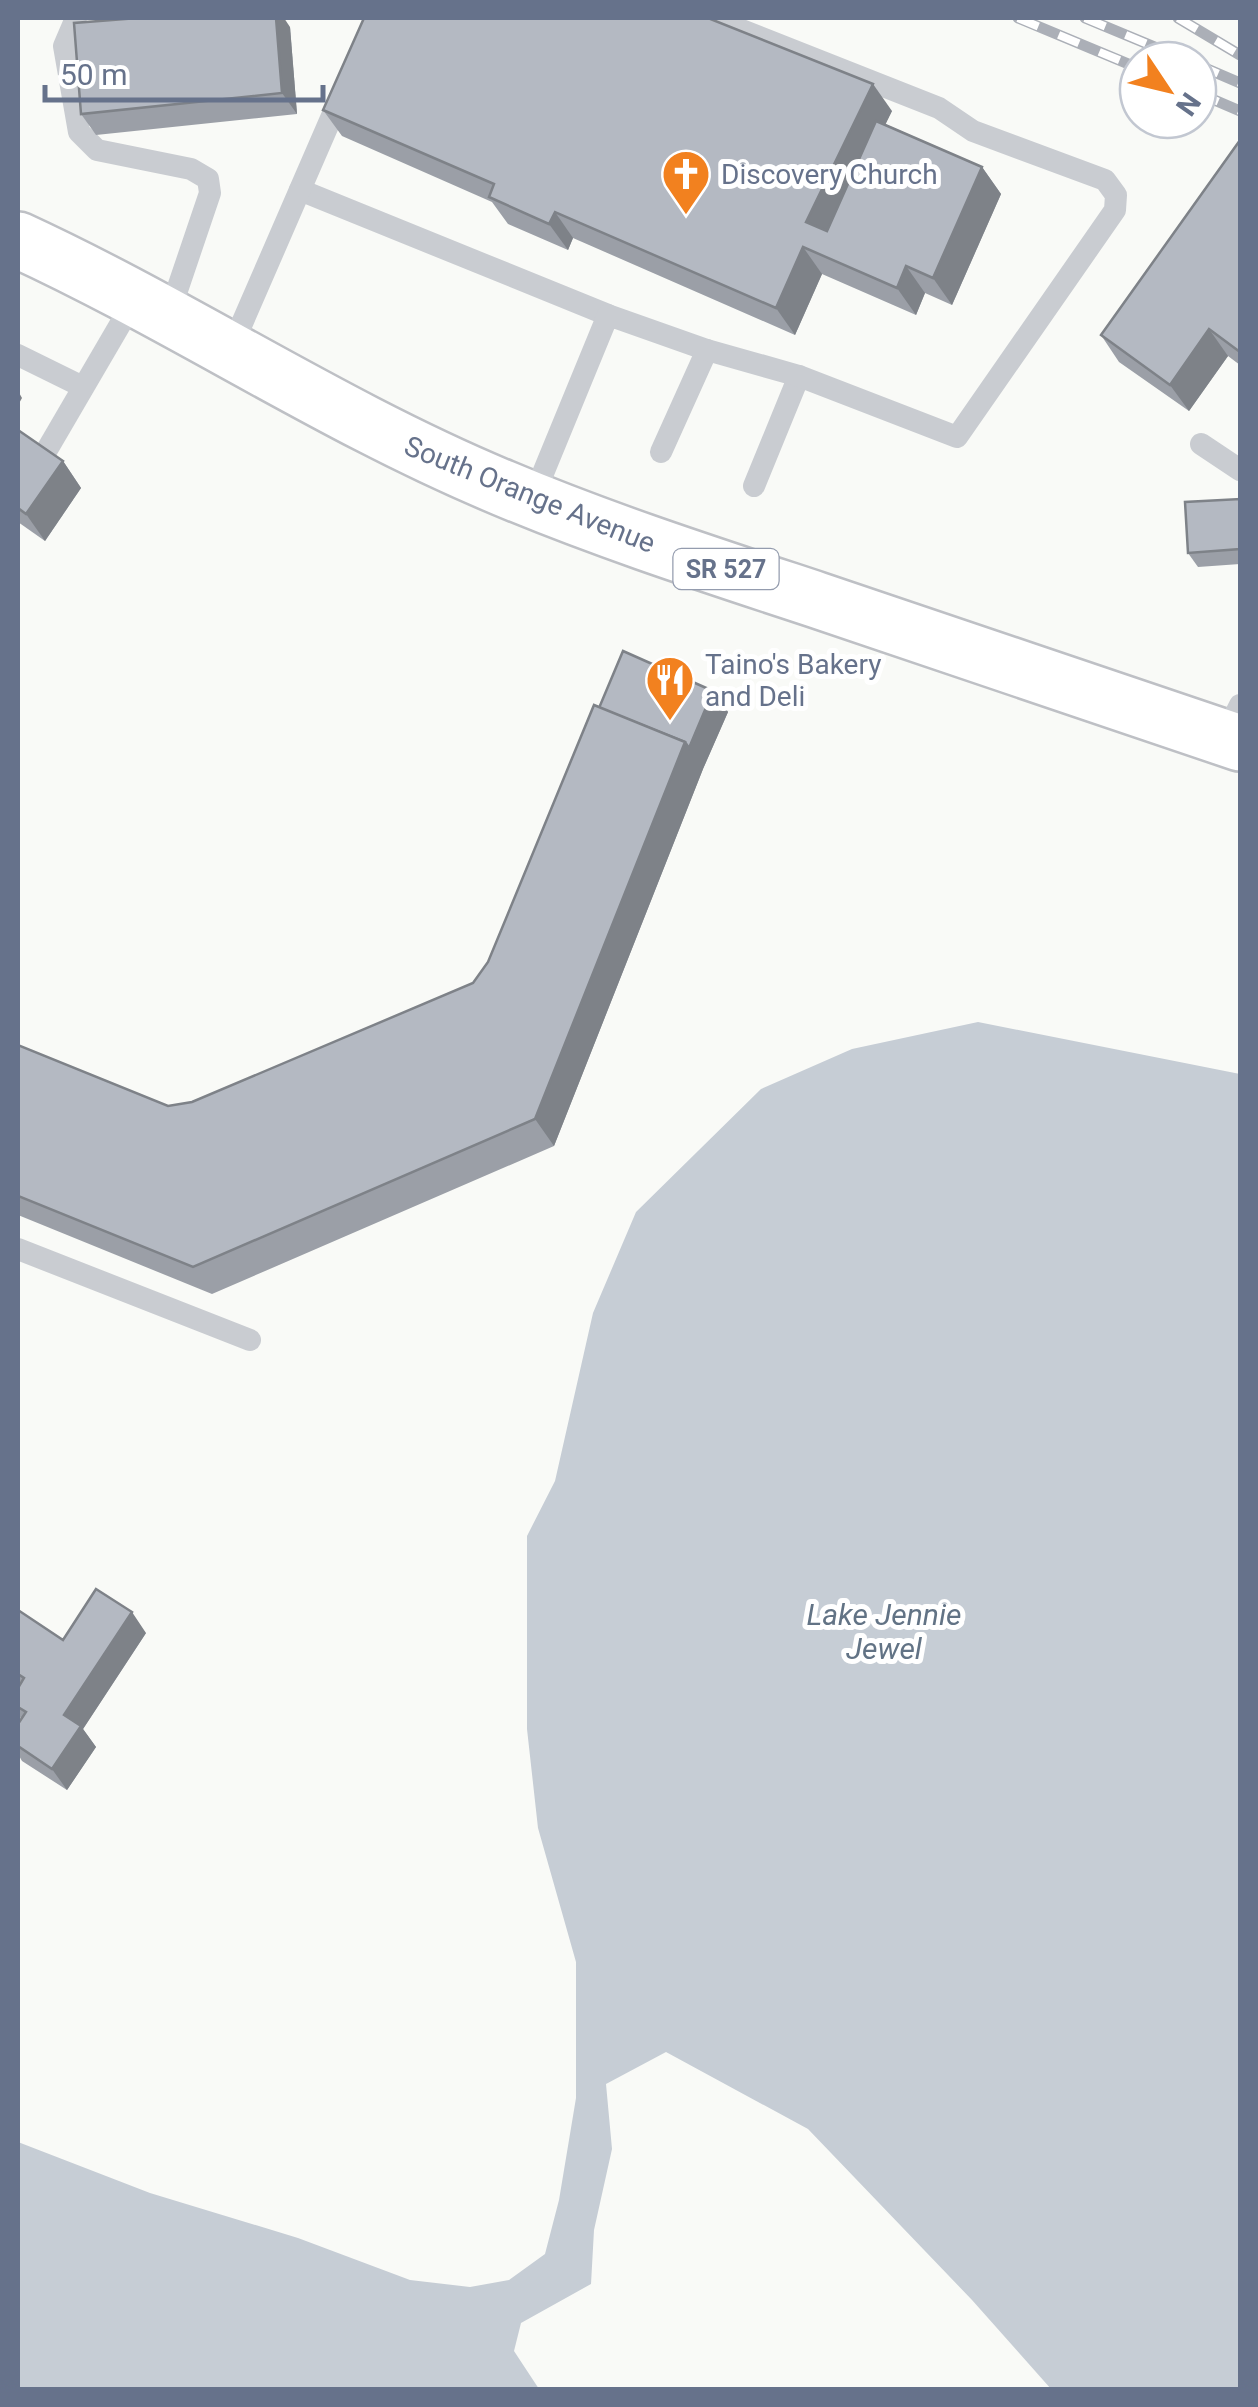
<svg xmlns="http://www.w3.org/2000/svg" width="1258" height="2407" viewBox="0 0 1258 2407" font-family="Roboto,sans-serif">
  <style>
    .water { fill: #c6cdd5 }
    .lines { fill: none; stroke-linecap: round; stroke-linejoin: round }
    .primary-casing { stroke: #bec0c5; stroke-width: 60 }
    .service { stroke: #c9ccd1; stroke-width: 22 }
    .primary { stroke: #fff; stroke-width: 55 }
    .rail-casing { stroke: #abafb7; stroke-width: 11 }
    .rail { stroke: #fff; stroke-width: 8; stroke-dasharray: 22; stroke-linecap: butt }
    .wall { fill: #9b9fa7 }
    .shaded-wall { fill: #7e8288 }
    .building { fill: #b4b9c2; stroke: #7e8288; stroke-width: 2.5 }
    .labels { text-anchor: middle; stroke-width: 10; stroke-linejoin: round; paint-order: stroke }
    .shield { fill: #fff; stroke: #949cae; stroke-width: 2.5 }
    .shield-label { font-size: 25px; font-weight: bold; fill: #66728b }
    .poi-label { font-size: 28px; fill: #66728b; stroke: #fff; text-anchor: start }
    .street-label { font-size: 28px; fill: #66728b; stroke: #fff }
    .water-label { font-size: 30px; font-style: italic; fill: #627385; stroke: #fff }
  </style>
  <rect width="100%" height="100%" fill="#f9faf7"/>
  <polygon class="water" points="978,1022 1240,1074 1240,2389 1051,2389 972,2300 808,2129 666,2052 606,2084 612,2149 594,2230 591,2284 521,2323 514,2351 539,2389 18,2389 18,2142 150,2193 298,2238 410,2280 470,2287 509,2280 545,2254 559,2200 576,2098 576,1962 538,1828 527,1729 527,1536 555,1481 593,1313 636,1212 761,1089 852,1049"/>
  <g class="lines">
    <g class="primary-casing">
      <path id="primary" d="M18 240C183 316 334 418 503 488 605 531 711 565 817 600 958 648 1099 695 1240 743"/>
    </g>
    <g class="service">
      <polyline points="76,18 64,46 79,132 97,150 191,169 208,179 210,193 168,317"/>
      <polyline points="300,190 608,315"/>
      <polyline points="230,351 342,93"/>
      <polyline points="18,355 83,387"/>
      <polyline points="1201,444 1240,470"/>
      <polyline points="661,452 707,350"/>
      <polyline points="41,460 135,299"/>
      <polyline points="754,486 799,376"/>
      <polyline points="532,500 608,315 707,350 799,376 957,437 1115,210 1116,195 1105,180 973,131 939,108 711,18"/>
      <polyline points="1224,737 1240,705"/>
      <polyline points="18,1249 250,1340"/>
    </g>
    <use href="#primary" class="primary"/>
    <g class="rail-casing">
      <g id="rail">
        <polyline points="1018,18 1138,68"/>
        <polyline points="1085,18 1186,60"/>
        <polyline points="1178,18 1240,55"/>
        <polyline points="1198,65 1240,83"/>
        <polyline points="1198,93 1240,111"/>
      </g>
    </g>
    <use href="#rail" class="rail"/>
  </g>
  <g class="wall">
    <polygon points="290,27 297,114 96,135 81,114"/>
    <polygon points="323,110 892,111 885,124 982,167 1001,194 952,305 925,293 916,315 822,274 795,335 573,238 568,250 508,224 492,202 342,136"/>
    <polygon points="1240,145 1240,365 1228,356 1189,411 1119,362 1101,335"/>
    <polygon points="18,430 63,461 81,488 45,541 18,522"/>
    <polygon points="1240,499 1240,564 1198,567 1188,553"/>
    <polygon points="713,691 728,712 703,769 554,1146 212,1294 18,1215 18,1045 168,1106 192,1102 473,983 488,962 599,708"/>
    <polygon points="18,1610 63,1640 146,1633 83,1729 96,1747 67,1790 22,1761 18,1754 18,1724 21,1719 18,1713 18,1688 19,1686 18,1685"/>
  </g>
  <g class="shaded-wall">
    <polygon points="276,18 284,18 290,27 297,114 282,93"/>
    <polygon points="873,84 892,111 825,249 806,222"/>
    <polygon points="982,167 1001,194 952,305 933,278"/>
    <polygon points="555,212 573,238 568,250 549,224"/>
    <polygon points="803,247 822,274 795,335 776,308"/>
    <polygon points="906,266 925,293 916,315 897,288"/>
    <polygon points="1209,329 1228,356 1189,411 1170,385"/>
    <polygon points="18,391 22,398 18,405"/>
    <polygon points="63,461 81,488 45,541 26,514"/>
    <polygon points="713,691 728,712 703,769 554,1146 535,1119 685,742"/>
    <polygon points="132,1612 146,1633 83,1729 96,1747 67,1790 52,1769 64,1715"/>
  </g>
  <g class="building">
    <polygon points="138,18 276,18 282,93 81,114 74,23"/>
    <polygon points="364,18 708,18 873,84 806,222 827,231 876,121 982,167 933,278 906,266 897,288 803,247 776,308 555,212 549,224 489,197 494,184 323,110"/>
    <polygon points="1238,143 1240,145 1240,352 1209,329 1170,385 1101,335"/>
    <polygon points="18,430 63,461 26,514 18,508"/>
    <polygon points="1240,499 1240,549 1188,553 1185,502"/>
    <polygon points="623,651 713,691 689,748 685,742 599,708"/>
    <polygon points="594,705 685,742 535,1119 193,1267 18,1196 18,1045 168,1106 192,1102 473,983 488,962"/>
    <polygon points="96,1589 132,1612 64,1715 81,1726 52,1769 18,1746 18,1724 26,1712 18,1707 18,1688 24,1678 18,1674 18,1610 63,1640"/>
  </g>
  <defs>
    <g id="church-pin" transform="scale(2.5)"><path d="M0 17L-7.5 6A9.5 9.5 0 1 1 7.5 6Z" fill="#f2811f" stroke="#fff"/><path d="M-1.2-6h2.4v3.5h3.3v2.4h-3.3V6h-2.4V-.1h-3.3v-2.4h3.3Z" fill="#fff"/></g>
    <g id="restaurant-pin" transform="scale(2.5)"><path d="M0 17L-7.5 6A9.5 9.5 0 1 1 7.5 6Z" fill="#f2811f" stroke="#fff"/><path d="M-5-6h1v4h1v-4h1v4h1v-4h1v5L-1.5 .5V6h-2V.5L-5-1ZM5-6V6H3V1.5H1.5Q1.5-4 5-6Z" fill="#fff"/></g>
  </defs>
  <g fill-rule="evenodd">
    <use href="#church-pin" x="686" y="174"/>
    <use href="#restaurant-pin" x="670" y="680"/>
  </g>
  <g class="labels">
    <rect class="shield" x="673.5" y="549" width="105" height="40" rx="8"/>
    <g class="shield-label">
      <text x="726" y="578">SR 527</text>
    </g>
    <g class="poi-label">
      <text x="721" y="184">Discovery Church</text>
      <text x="705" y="674">Taino's Bakery<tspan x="705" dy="32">and Deli</tspan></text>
    </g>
    <g class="street-label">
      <text transform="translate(530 494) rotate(22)" y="10">South Orange Avenue</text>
    </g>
    <g class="water-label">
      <text x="884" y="1625">Lake Jennie<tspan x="884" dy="34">Jewel</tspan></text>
    </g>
  </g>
  <rect width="1258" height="2407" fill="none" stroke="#66728b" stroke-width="40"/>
  <g transform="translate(1168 90) rotate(125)"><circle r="48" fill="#ffffff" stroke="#c2c7d1" stroke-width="2.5"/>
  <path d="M0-8L18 38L0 25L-18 38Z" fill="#f2811f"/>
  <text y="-15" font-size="28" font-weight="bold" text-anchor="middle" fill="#66728b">N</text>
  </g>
  <path d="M45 85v15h278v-15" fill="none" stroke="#66728b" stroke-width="5"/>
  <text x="60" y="85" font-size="30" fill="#66728b" stroke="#ffffff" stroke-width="8" paint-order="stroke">50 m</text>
</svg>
